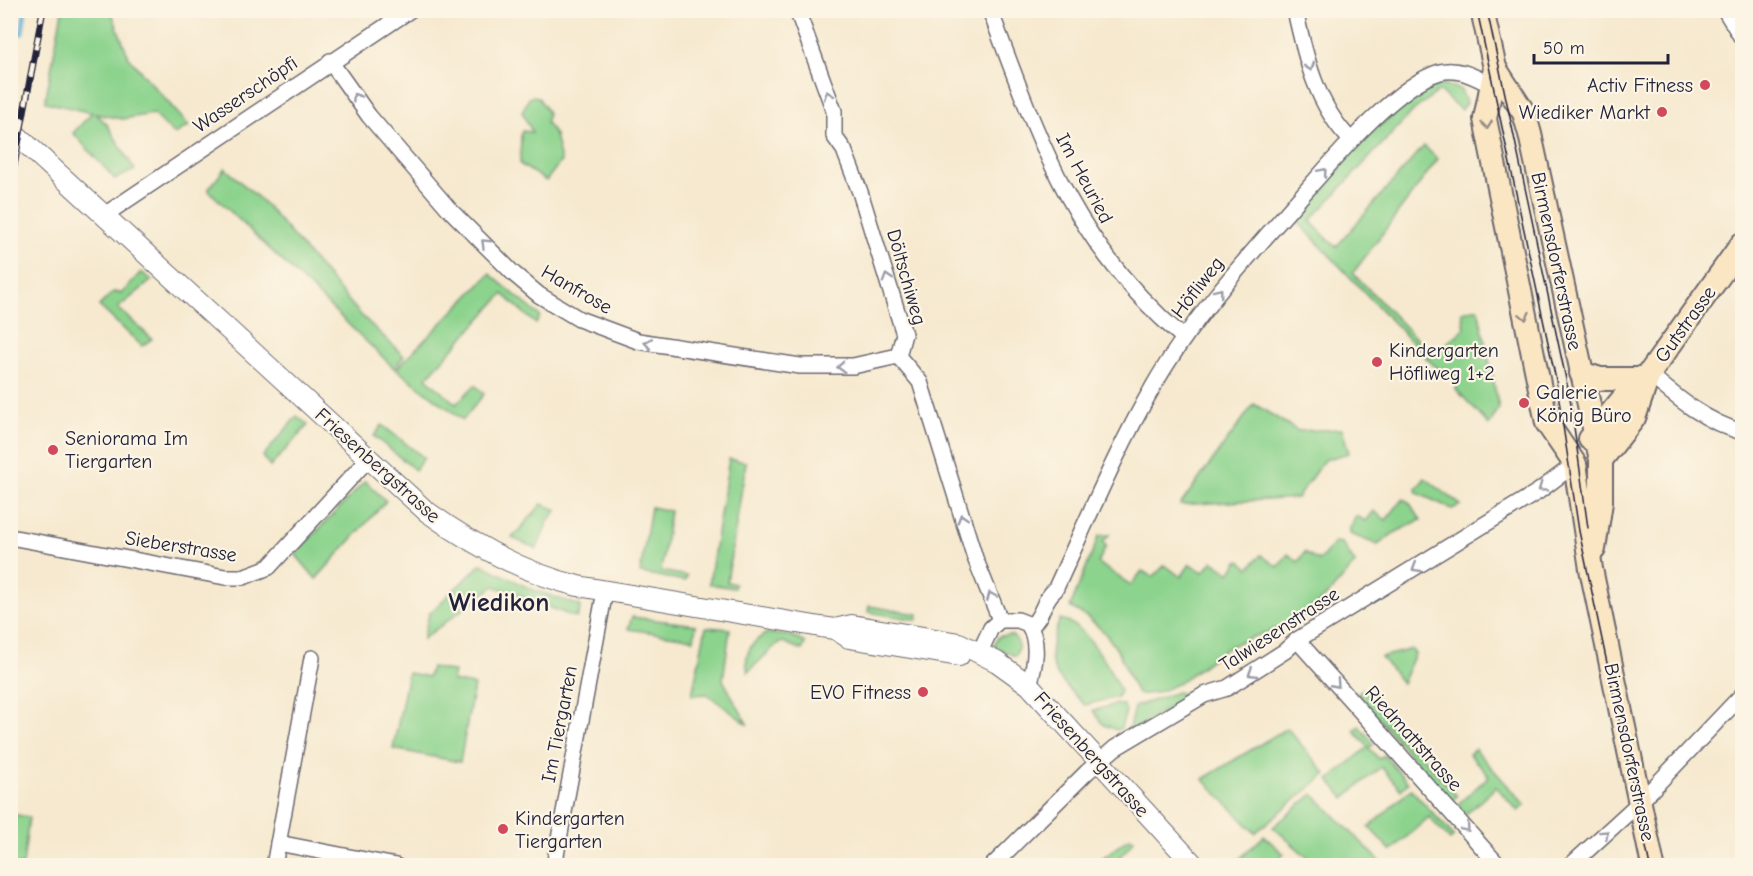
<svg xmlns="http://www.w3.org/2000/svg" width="1753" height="876" viewBox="0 0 1753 876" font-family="'Comic Neue',sans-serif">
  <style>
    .green { fill: #8cd38d; stroke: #577a64; stroke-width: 1.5 }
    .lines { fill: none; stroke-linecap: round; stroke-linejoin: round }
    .stream { stroke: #58abd4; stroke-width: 5 }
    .minor-casing { stroke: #6c686f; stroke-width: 18 }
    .tertiary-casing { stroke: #6c686f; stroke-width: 22 }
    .secondary-casing { stroke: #6c686f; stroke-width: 26 }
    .minor { stroke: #fff; stroke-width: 15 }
    .tertiary { stroke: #fff; stroke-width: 20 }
    .secondary { stroke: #fbe6c3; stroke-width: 22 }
    .tram { stroke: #22223b; stroke-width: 1.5 }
    .rail-casing { stroke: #22223b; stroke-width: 7 }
    .rail { stroke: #fcf5e5; stroke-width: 4.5; stroke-dasharray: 14; stroke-linecap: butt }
    .oneway { stroke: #9c9ca7 }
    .oneway2 { stroke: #998e86 }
    .poi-dot { fill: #d1495b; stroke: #fcf5e5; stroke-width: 2 }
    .labels { text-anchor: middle; stroke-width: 4.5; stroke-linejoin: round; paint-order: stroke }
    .poi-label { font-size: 20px; fill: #22223b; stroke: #fcf5e5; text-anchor: start }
    .street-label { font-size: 20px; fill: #22223b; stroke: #fcf5e5 }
    .district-label { font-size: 26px; font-weight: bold; fill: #22223b; stroke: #fcf5e5 }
  </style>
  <rect width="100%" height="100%" fill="#fcf5e5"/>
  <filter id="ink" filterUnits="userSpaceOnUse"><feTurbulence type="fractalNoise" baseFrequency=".0167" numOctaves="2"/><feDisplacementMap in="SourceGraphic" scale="12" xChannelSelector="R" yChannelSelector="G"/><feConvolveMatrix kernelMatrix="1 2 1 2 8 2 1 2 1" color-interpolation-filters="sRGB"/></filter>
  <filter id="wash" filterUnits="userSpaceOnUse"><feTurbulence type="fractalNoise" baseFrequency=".008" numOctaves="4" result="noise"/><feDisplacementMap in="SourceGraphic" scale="24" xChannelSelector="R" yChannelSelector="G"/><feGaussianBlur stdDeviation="1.35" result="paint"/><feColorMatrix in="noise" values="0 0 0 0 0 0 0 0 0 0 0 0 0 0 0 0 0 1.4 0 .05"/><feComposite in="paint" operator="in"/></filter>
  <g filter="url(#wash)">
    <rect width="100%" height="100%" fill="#f6e9cf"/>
    <g class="green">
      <polygon points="62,11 111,11 129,58 189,126 174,134 153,114 122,119 96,114 106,123 135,170 115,179 73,133 92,113 45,102"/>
      <path d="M1441 83 1461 90 1466 103 1461 110 1439 91 1414 110 1310 221 1336 247 1424 146 1438 159 1353 273 1433 356 1465 328 1462 312 1478 308 1499 408 1489 425 1455 388 1459 381 1446 368 1440 372 1297 221 1300 212C1341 164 1383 111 1441 83Z"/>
      <polygon points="533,96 538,97 548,113 546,122 555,135 561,161 546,181 520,164 521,135 523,131 532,132 522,112 529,98"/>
      <polygon points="225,168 267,206 360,314 404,356 394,368 208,190"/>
      <polygon points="141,272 152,280 118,308 152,339 142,346 99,306 113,292 122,293"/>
      <polygon points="490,274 540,316 536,324 503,294 426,378 456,404 475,385 484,394 463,420 396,369"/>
      <polygon points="1254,404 1298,431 1342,429 1349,453 1324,460 1297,498 1180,505"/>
      <polygon points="297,416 308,425 270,467 263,456"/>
      <polygon points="382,425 424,458 415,470 374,436"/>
      <polygon points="729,459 746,462 727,582 735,584 734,588 709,584"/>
      <polygon points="1425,478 1461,505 1452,509 1417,493 1416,489"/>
      <polygon points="365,481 386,501 316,579 295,554"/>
      <polygon points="1403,499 1409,502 1421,520 1394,533 1378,545 1350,534 1350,528 1356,516 1366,521 1374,511 1386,520"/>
      <polygon points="542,504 557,510 548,521 537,549 512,538"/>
      <polygon points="651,507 670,511 661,571 687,576 685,581 640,573"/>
      <path d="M1109 535 1103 542 1106 546 1098 563 1131 585 1142 571 1153 577 1165 565 1181 577 1190 564 1203 572 1213 561 1230 573 1239 560 1249 568 1261 555 1278 567 1288 554 1298 562 1305 552 1319 561 1335 542 1342 543 1355 563C1340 582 1324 601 1303 615 1281 631 1255 634 1231 646 1202 662 1174 697 1138 694 1131 684 1128 675 1124 664 1113 637 1095 620 1070 607L1099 536Z"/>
      <polygon points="481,564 531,589 581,606 577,618 494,586 423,639 429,614"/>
      <polygon points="869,606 918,614 917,620 868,612"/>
      <polygon points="632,617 696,625 694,639 628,629"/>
      <path d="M1060 619C1086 624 1111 669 1120 691L1117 697 1085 705C1052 672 1042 666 1060 619Z"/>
      <polygon points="706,627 730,629 723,680 748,725 707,694 692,695"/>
      <path d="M767 633 792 636 805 643 802 650 783 642 777 644 748 672C743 654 751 642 767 633Z"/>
      <path d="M1011 635C1020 641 1020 647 1015 656L993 646 999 636Z"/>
      <polygon points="1412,649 1415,654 1402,683 1381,657"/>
      <polygon points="431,667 454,672 452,681 474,685 460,762 393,749 408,673 428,677"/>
      <polygon points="1363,689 1457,796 1451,802 1357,694"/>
      <polygon points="1177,692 1190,695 1128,733 1134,707"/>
      <polygon points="1116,704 1123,705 1126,711 1121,728 1117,730 1104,725 1093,711"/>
      <polygon points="1359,726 1374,744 1369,748 1379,759 1384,755 1408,783 1401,790 1381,767 1344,798 1329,780 1368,747 1354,730"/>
      <polygon points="1287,728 1326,774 1255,833 1203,779"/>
      <polygon points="1475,749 1525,805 1518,811 1496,787 1466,814 1457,805 1489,776 1469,754"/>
      <polygon points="1411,789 1454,836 1450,840 1429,817 1391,851 1369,827"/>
      <polygon points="1313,794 1384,865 1316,865 1273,827"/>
      <polygon points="11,814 29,817 23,865 11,865"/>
      <polygon points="1264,836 1284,854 1274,865 1233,865"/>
      <polygon points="1129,838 1134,840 1114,865 1100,865 1097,862"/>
    </g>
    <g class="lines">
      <polyline class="stream" points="10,36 22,33 25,10"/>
    </g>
  </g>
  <g filter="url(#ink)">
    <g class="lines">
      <g class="minor-casing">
        <g id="minor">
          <polyline points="797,10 834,111 834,136 844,150 860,192 904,334 898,356 920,382 975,558 1000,620"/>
          <path d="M990 10C1039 141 1073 245 1184 338"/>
          <path d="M1295 10C1305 56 1317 107 1351 140"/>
          <polyline points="1725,10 1742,38"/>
          <polyline points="330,61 369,116 449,209 514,274 539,295 579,319 638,341 800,366 853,366 898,356"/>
          <polyline points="106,214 410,10"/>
          <path d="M1649 374C1677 398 1706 422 1742 432"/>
          <polyline points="10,537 225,577 243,577 269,567 368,459"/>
          <path d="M1030 627C1043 617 1043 599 1055 590 1087 521 1116 451 1154 385 1193 317 1247 258 1299 199 1330 164 1395 85 1440 72 1458 67 1475 77 1491 85"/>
          <polyline points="1297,640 1499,866"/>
          <path d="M979 654 991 628 1000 620H1018L1028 624C1040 642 1035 666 1029 685"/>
          <polyline points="278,843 396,866"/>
          <polyline points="274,866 312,658"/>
          <polyline points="554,866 605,591"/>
          <polyline points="992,866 1087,772 1115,748 1204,695 1227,688 1285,651 1297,640 1539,491 1575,464"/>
          <polyline points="1570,866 1640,802 1742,695"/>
        </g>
      </g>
      <g class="tertiary-casing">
        <g id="tertiary">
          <path d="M10 129 426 511C472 544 523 573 578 586L821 627 835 629 852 625 959 643 997 662 1029 685 1195 866"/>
          <polyline points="835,629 849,638 959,656"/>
        </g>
      </g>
      <g class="secondary-casing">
        <g id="secondary">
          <polyline points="1482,10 1495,68 1524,113 1530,134 1601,460 1601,502 1594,549"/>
          <polyline points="1495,68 1485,119 1547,423 1575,464 1591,569 1653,866"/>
          <polyline points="1581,373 1600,379 1639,379"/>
          <polyline points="1590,439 1639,379 1647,375"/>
          <polyline points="1601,460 1634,418 1649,374 1742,244"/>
        </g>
      </g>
      <use href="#minor" class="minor"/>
      <use href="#tertiary" class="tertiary"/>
      <use href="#secondary" class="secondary"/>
      <g class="tram">
        <polyline points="1477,10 1556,380 1579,531 1650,866"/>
        <polyline points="1487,10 1570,398 1588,528"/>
      </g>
      <g class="rail-casing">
        <polyline id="rail" points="10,187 43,10"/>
      </g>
      <use href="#rail" class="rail"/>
    </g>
    <defs><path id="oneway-chevron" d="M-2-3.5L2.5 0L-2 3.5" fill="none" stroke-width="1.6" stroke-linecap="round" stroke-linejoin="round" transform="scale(1.5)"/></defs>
    <g class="oneway">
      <use href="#oneway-chevron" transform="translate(1310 67) rotate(71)"/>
      <use href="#oneway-chevron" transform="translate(828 95) rotate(-110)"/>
      <use href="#oneway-chevron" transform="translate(356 97) rotate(-124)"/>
      <use href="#oneway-chevron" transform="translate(1323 172) rotate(-49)"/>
      <use href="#oneway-chevron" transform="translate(485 243) rotate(-136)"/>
      <use href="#oneway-chevron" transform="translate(887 278) rotate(-107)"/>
      <use href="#oneway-chevron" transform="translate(1219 292) rotate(-52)"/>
      <use href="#oneway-chevron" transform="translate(648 343) rotate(-170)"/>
      <use href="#oneway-chevron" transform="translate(841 367) rotate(175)"/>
      <use href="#oneway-chevron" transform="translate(1542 488) rotate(144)"/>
      <use href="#oneway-chevron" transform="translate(962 518) rotate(-107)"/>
      <use href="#oneway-chevron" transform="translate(1416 568) rotate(149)"/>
      <use href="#oneway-chevron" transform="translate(991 596) rotate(-113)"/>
      <use href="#oneway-chevron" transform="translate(1252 673) rotate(148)"/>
      <use href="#oneway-chevron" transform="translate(1336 684) rotate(48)"/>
      <use href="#oneway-chevron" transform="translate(1466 828) rotate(49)"/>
      <use href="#oneway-chevron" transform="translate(1605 834) rotate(-42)"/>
    </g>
    <g class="oneway2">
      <use href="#oneway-chevron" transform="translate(1487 125) rotate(83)"/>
      <use href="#oneway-chevron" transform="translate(1525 316) rotate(78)"/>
    </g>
  </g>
  <g class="poi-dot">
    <circle cx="1705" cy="85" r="6"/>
    <circle cx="1662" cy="112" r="6"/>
    <circle cx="1377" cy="362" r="6"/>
    <circle cx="1524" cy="403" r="6"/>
    <circle cx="53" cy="450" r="6"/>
    <circle cx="923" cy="692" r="6"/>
    <circle cx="503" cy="829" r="6"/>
  </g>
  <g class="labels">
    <g class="poi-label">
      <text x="1693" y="92" text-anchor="end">Activ Fitness</text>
      <text x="1650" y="119" text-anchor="end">Wiediker Markt</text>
      <text x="1389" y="357">Kindergarten<tspan x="1389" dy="23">Höfliweg 1+2</tspan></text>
      <text x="1536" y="399">Galerie<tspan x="1536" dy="23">König Büro</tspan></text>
      <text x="65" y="445">Seniorama Im<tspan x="65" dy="23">Tiergarten</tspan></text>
      <text x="911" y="699" text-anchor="end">EVO Fitness</text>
      <text x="515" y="825">Kindergarten<tspan x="515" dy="23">Tiergarten</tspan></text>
    </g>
    <g class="street-label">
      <text transform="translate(245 94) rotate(-34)" y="7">Wasserschöpfi</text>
      <text transform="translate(1085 178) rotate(62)" y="7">Im Heuried</text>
      <text transform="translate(1557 261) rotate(78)" y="7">Birmensdorferstrasse</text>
      <text transform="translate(907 277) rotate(74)" y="7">Döltschiweg</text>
      <text transform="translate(1197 287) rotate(-52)" y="7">Höfliweg</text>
      <text transform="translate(577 289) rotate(30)" y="7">Hanfrose</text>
      <text transform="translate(1685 324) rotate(-54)" y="7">Gutstrasse</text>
      <text transform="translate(378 465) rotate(42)" y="7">Friesenbergstrasse</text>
      <text transform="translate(181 546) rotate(9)" y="7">Sieberstrasse</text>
      <text transform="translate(1279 629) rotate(-33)" y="7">Talwiesenstrasse</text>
      <text transform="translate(559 724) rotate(-79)" y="7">Im Tiergarten</text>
      <text transform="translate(1414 738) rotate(48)" y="7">Riedmattstrasse</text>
      <text transform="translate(1630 752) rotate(78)" y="7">Birmensdorferstrasse</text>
      <text transform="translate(1092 754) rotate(48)" y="7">Friesenbergstrasse</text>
    </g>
    <g class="district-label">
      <text x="499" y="611">Wiedikon</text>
    </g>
  </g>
  <rect width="1753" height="876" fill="none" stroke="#fcf5e5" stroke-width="36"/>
  <path d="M1534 54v9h134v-9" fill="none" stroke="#22223b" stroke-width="3"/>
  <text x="1543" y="54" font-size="18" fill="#22223b" stroke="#fcf5e5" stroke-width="4.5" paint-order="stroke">50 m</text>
</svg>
